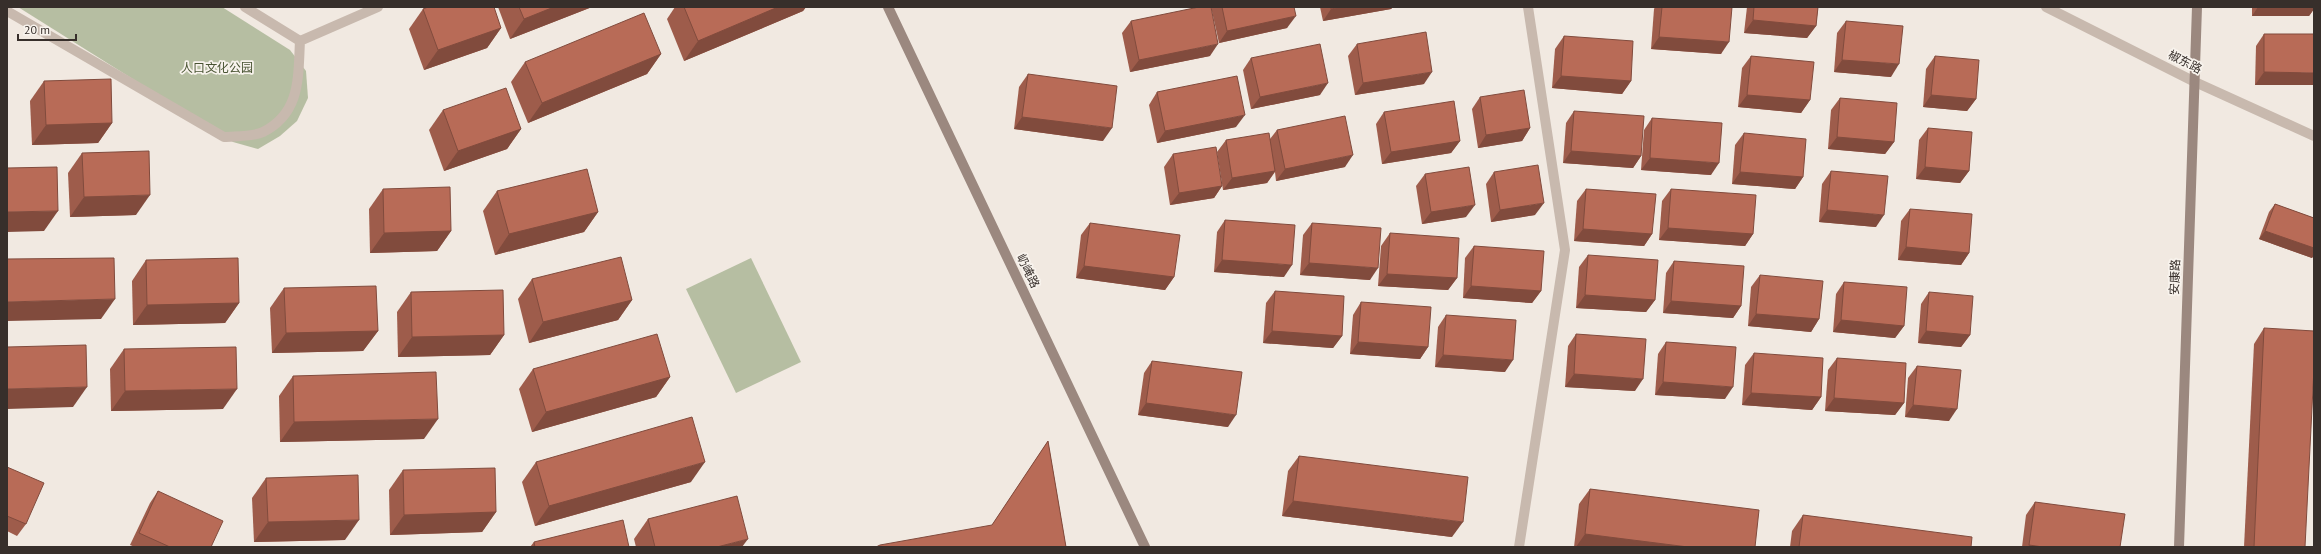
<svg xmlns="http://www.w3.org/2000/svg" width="2321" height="554" viewBox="0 0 2321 554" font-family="'PT Sans','Noto Sans SC',sans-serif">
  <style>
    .green { fill: #b6bea2 }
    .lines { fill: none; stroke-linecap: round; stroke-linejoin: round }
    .street { stroke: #c8b9ae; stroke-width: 10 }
    .secondary { stroke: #9b887f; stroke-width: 10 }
    .wall { fill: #9e5c4b }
    .shaded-wall { fill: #814b3d }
    .building { fill: #b86b57; stroke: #814b3d }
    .labels { text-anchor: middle; stroke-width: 3.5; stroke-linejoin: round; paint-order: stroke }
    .street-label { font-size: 12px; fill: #372f2b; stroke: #f8f3ed }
    .park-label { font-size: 12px; fill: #485332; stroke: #f8f3ed }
  </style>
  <rect width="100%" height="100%" fill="#f1e9e1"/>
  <g class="green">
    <polygon points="18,7 222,7 290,50 306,71 308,98 297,121 280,136 258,149 233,142"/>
    <polygon points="751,258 801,362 736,393 686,289"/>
  </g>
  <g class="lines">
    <g class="street">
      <polyline points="245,7 300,41"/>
      <polyline points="2046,7 2195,82 2314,136"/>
      <path d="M7 11 224 137C235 136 253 137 263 132 301 113 298 77 300 41L378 7"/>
      <polyline points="1519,547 1565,250 1528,7"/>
    </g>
    <g class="secondary">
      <polyline points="888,7 1145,547"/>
      <polyline points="2179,547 2197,7"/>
    </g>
  </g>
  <g class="wall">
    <polygon points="498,7 592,7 510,39"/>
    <polygon points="675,7 806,7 803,11 684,61 667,19"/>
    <polygon points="1211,7 1294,7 1287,28 1219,43"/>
    <polygon points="1320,7 1393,7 1391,9 1323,21"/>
    <polygon points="1655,7 1732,7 1721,54 1651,49 1654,9"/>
    <polygon points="1747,7 1818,7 1816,26 1807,38 1744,33"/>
    <polygon points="2252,7 2314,7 2314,9 2309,16 2252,16"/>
    <polygon points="423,9 501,28 487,48 424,70 409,29"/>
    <polygon points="1131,21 1210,56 1130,72 1122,33"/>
    <polygon points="1846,21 1891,77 1834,72 1837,33"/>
    <polygon points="2264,34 2313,85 2255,85 2256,46"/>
    <polygon points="1564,36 1631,81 1622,94 1552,88 1555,49"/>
    <polygon points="1357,44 1424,84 1355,95 1348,56"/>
    <polygon points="661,54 647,74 528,123 511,82 525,62"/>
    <polygon points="1751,56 1810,100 1801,113 1738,107 1742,68"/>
    <polygon points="1935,56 1976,99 1967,111 1923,107 1926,69"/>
    <polygon points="1251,58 1320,95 1251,109 1243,70"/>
    <polygon points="1028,74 1103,141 1014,129 1019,87"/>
    <polygon points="44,81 112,123 98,143 32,145 30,101"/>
    <polygon points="1157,92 1236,127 1157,143 1149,105"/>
    <polygon points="1480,97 1530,128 1522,141 1478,148 1472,109"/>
    <polygon points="1840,98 1894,142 1885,154 1828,149 1831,110"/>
    <polygon points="443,110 521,129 507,149 444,171 429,130"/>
    <polygon points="1574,111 1641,156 1633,168 1563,163 1566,123"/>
    <polygon points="1384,112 1460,141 1451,153 1382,164 1376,124"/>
    <polygon points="1652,118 1711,175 1641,170 1644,130"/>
    <polygon points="1928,128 1969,171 1960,183 1916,179 1919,140"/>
    <polygon points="1277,130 1345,167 1276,181 1275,172 1267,183 1223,190 1217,152 1226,140 1270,139"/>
    <polygon points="1744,133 1803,177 1795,189 1732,184 1735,145"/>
    <polygon points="82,153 136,215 70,217 68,173"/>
    <polygon points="1173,154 1222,186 1214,198 1170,205 1164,167"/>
    <polygon points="1831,171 1876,227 1819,222 1822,184"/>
    <polygon points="1494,172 1535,215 1491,222 1486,184"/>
    <polygon points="1425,174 1466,217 1422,224 1416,186"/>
    <polygon points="383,189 451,231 437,251 370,253 369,209"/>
    <polygon points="1586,189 1652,234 1644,246 1574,241 1577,201"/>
    <polygon points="1671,189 1753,234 1745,246 1659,240 1662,201"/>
    <polygon points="497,191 598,212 584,232 495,255 483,211"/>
    <polygon points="2275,204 2314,218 2314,255 2312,258 2259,239 2269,212"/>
    <polygon points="1910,209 1969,253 1961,265 1898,260 1901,221"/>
    <polygon points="1225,220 1284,277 1214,272 1217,232"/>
    <polygon points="1090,223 1174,277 1165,290 1076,278 1081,235"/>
    <polygon points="1312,223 1370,280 1300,275 1303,235"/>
    <polygon points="1390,233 1457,278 1448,290 1378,286 1381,246"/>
    <polygon points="1474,246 1541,291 1532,303 1463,298 1465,258"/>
    <polygon points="1588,255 1655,300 1646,312 1576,308 1579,267"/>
    <polygon points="146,260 239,303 225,323 133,325 132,281"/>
    <polygon points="1674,261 1741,306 1733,318 1663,313 1666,273"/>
    <polygon points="1760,275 1819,319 1811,332 1748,326 1751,287"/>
    <polygon points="532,279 632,300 618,320 529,343 518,299"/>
    <polygon points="1844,282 1904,326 1895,338 1833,332 1836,294"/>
    <polygon points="284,288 378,331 363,351 272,353 270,308"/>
    <polygon points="1275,291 1342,336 1333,348 1263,343 1266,303"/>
    <polygon points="411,292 504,335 490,355 398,357 397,312"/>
    <polygon points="1929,292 1970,335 1961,347 1918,343 1921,304"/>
    <polygon points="1361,302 1428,347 1420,359 1350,354 1353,315"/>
    <polygon points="1446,315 1505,372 1435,367 1438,327"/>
    <polygon points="2264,328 2305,547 2244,547 2254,344"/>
    <polygon points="1576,334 1635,391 1565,387 1568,346"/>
    <polygon points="1666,342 1725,399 1655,395 1658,354"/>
    <polygon points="124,349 223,409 111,411 110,369"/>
    <polygon points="1754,353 1821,397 1812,410 1742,405 1745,365"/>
    <polygon points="1837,358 1904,403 1895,415 1825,411 1828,370"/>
    <polygon points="1152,361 1228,427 1138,415 1144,373"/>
    <polygon points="1917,366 1949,421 1905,417 1908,378"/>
    <polygon points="533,369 670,377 656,397 532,432 519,389"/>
    <polygon points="293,376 424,439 280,442 279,396"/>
    <polygon points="1048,441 1066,547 992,525"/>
    <polygon points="1299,456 1452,537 1282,516 1288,471"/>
    <polygon points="536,462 691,482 535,526 522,482"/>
    <polygon points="7,467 26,524 17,536 7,531"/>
    <polygon points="403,470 496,512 482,532 390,535 389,490"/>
    <polygon points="266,478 345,540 254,542 252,498"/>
    <polygon points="1590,489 1755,547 1574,547 1579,504"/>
    <polygon points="158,491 211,547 135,547 130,545 150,503"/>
    <polygon points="2035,502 2120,547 2022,547 2026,515"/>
    <polygon points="1803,515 1971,547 1790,547 1792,531"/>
    <polygon points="648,519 742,547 636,547 634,539"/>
    <polygon points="534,542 629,547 530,547"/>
  </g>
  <g class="shaded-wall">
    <polygon points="554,7 592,7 510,39 524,19"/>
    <polygon points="778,7 806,7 803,11 684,61 698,41"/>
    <polygon points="1341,7 1393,7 1391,9 1323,21 1331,9"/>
    <polygon points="2258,7 2314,7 2314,9 2309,16 2252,16"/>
    <polygon points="1296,16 1287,28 1219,43 1227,31"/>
    <polygon points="1753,20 1816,26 1807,38 1744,33"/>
    <polygon points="501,28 487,48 424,70 438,50"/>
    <polygon points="1659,37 1729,42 1721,54 1651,49"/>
    <polygon points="1218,44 1210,56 1130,72 1139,60"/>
    <polygon points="661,54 647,74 528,123 542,103"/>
    <polygon points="1842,60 1899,64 1891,77 1834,72"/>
    <polygon points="1432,72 1424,84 1355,95 1363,83"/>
    <polygon points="2264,72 2314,73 2314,83 2313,85 2255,85"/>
    <polygon points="1561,76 1631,81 1622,94 1552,88"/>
    <polygon points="1328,83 1320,95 1251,109 1260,97"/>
    <polygon points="1747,95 1810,100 1801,113 1738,107"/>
    <polygon points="1931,95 1976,99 1967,111 1923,107"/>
    <polygon points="1245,115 1236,127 1157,143 1165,131"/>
    <polygon points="1022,117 1112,128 1103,141 1014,129"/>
    <polygon points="112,123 98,143 32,145 46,125"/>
    <polygon points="1530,128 1522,141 1478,148 1486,135"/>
    <polygon points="521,129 507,149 444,171 458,151"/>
    <polygon points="1837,137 1894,142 1885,154 1828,149"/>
    <polygon points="1460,141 1451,153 1382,164 1391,152"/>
    <polygon points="1571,151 1641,156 1633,168 1563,163"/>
    <polygon points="1353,155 1345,167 1276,181 1285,169"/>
    <polygon points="1650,158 1719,163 1711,175 1641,170"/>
    <polygon points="1925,167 1969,171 1960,183 1916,179"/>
    <polygon points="1275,171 1267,183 1223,190 1232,178"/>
    <polygon points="1740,172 1803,177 1795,189 1732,184"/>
    <polygon points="1222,186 1214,198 1170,205 1179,193"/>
    <polygon points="150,195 136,215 70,217 84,197"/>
    <polygon points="1544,203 1535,215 1491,222 1500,210"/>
    <polygon points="1475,205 1466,217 1422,224 1431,212"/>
    <polygon points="1827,210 1884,215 1876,227 1819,222"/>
    <polygon points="58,211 44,231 7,232 7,212"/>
    <polygon points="598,212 584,232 495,255 509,234"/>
    <polygon points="1668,228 1753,234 1745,246 1659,240"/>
    <polygon points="1583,229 1652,234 1644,246 1574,241"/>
    <polygon points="451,231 437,251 370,253 384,233"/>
    <polygon points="2265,231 2314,248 2314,255 2312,258 2259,239"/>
    <polygon points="1906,247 1969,253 1961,265 1898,260"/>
    <polygon points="1222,260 1292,265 1284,277 1214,272"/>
    <polygon points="1309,263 1378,268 1370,280 1300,275"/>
    <polygon points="1084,266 1174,277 1165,290 1076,278"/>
    <polygon points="1387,274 1457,278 1448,290 1378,286"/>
    <polygon points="1471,286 1541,291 1532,303 1463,298"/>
    <polygon points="1585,295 1655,300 1646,312 1576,308"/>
    <polygon points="115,299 101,319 7,321 7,302"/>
    <polygon points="632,300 618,320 529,343 543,322"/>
    <polygon points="1671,301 1741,306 1733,318 1663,313"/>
    <polygon points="239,303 225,323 133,325 147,305"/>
    <polygon points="1756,314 1819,319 1811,332 1748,326"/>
    <polygon points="1841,320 1904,326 1895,338 1833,332"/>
    <polygon points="378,331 363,351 272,353 286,333"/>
    <polygon points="1272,331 1342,336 1333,348 1263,343"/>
    <polygon points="1926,331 1970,335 1961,347 1918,343"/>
    <polygon points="504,335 490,355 398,357 412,337"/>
    <polygon points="1358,342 1428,347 1420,359 1350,354"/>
    <polygon points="1443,355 1513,360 1505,372 1435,367"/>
    <polygon points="1574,374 1643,379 1635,391 1565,387"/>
    <polygon points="670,377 656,397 532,432 546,412"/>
    <polygon points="1663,382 1733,387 1725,399 1655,395"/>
    <polygon points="87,387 73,407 7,409 7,389"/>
    <polygon points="237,389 223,409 111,411 125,391"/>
    <polygon points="1751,393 1821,397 1812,410 1742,405"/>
    <polygon points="1834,398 1904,403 1895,415 1825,411"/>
    <polygon points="1146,403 1236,415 1228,427 1138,415"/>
    <polygon points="1913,405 1957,409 1949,421 1905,417"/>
    <polygon points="438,419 424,439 280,442 294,422"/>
    <polygon points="705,462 691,482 535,526 549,506"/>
    <polygon points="1293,501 1463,522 1452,537 1282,516"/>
    <polygon points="496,512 482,532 390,535 404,515"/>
    <polygon points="359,520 345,540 254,542 268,522"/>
    <polygon points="1585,534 1688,547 1576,547"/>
    <polygon points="748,539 742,547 717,547"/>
    <polygon points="2029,545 2043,547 2028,547"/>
  </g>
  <g class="building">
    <polygon points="428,7 494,7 501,28 438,50 423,9"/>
    <polygon points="519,7 554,7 524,19"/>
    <polygon points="684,7 778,7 698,41"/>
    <polygon points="1199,7 1211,7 1218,44 1139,60 1131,21"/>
    <polygon points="1222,7 1294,7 1296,16 1227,31"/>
    <polygon points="1331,7 1341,7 1331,9"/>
    <polygon points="1662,7 1732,7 1729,42 1659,37"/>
    <polygon points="1754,7 1818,7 1816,26 1753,20"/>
    <polygon points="644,13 661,54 542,103 525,62"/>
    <polygon points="1846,21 1903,26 1899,64 1842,60"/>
    <polygon points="1426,32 1432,72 1363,83 1357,44"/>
    <polygon points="2264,34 2314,34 2314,73 2264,72"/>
    <polygon points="1564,36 1633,41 1631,81 1561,76"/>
    <polygon points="1320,44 1328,83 1260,97 1251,58"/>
    <polygon points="1751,56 1814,62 1810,100 1747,95"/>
    <polygon points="1935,56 1979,60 1976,99 1931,95"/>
    <polygon points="1028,74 1117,86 1112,128 1022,117"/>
    <polygon points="1237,76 1245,115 1165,131 1157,92"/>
    <polygon points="111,79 112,123 46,125 44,81"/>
    <polygon points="506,88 521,129 458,151 443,110"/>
    <polygon points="1524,90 1530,128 1486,135 1480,97"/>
    <polygon points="1840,98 1897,103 1894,142 1837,137"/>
    <polygon points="1454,101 1460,141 1391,152 1384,112"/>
    <polygon points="1574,111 1644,116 1641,156 1571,151"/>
    <polygon points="1345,116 1353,155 1285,169 1277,130"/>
    <polygon points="1652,118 1722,123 1719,163 1650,158"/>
    <polygon points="1928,128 1972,132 1969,171 1925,167"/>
    <polygon points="1269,133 1275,171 1232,178 1226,140"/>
    <polygon points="1744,133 1806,139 1803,177 1740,172"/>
    <polygon points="1216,147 1222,186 1179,193 1173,154"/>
    <polygon points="149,151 150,195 84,197 82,153"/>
    <polygon points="1538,165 1544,203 1500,210 1494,172"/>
    <polygon points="57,167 58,211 7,212 7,168"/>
    <polygon points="1469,167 1475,205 1431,212 1425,174"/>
    <polygon points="587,169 598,212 509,234 497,191"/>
    <polygon points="1831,171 1888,176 1884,215 1827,210"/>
    <polygon points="450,187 451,231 384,233 383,189"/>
    <polygon points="1586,189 1656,194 1652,234 1583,229"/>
    <polygon points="1671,189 1756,195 1753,234 1668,228"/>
    <polygon points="2275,204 2314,218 2314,248 2265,231"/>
    <polygon points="1910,209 1972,214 1969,253 1906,247"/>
    <polygon points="1225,220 1295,225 1292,265 1222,260"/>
    <polygon points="1090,223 1180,235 1174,277 1084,266"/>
    <polygon points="1312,223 1381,228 1378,268 1309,263"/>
    <polygon points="1390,233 1459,238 1457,278 1387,274"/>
    <polygon points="1474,246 1544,251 1541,291 1471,286"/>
    <polygon points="1588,255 1658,260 1655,300 1585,295"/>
    <polygon points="621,257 632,300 543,322 532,279"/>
    <polygon points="114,258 115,299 7,302 7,259"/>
    <polygon points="238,258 239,303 147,305 146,260"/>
    <polygon points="1674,261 1744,266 1741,306 1671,301"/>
    <polygon points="1760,275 1823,281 1819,319 1756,314"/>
    <polygon points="1844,282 1907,287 1904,326 1841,320"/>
    <polygon points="376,286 378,331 286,333 284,288"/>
    <polygon points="503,290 504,335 412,337 411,292"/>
    <polygon points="1275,291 1344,296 1342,336 1272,331"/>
    <polygon points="1929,292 1973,296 1970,335 1926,331"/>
    <polygon points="1361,302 1431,307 1428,347 1358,342"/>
    <polygon points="1446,315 1516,320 1513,360 1443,355"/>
    <polygon points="2264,328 2314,331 2314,368 2305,547 2254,547"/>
    <polygon points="657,334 670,377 546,412 533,369"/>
    <polygon points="1576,334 1646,339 1643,379 1574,374"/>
    <polygon points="1666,342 1736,347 1733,387 1663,382"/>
    <polygon points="86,345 87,387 7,389 7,347"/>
    <polygon points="236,347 237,389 125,391 124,349"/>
    <polygon points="1754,353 1823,358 1821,397 1751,393"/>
    <polygon points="1837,358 1906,363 1904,403 1834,398"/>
    <polygon points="1152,361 1242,372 1236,415 1146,403"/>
    <polygon points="1917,366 1961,370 1957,409 1913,405"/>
    <polygon points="436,372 438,419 294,422 293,376"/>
    <polygon points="692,417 705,462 549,506 536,462"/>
    <polygon points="1048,441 1066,547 876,547 880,545 992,525"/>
    <polygon points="1299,456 1468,477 1463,522 1293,501"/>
    <polygon points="7,467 44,483 26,524 7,516"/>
    <polygon points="495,468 496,512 404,515 403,470"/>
    <polygon points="358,475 359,520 268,522 266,478"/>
    <polygon points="1590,489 1759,510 1755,547 1688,547 1585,534"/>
    <polygon points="158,491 223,521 211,547 170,547 139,533"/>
    <polygon points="737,496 748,539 717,547 655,547 648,519"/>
    <polygon points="2035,502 2125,514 2120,547 2043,547 2029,545"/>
    <polygon points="1803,515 1972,537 1971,547 1799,547"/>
    <polygon points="623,520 629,547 535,547 534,542"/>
  </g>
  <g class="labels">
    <g class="street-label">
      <text transform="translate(2185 62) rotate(27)" y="4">椒东路</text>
      <text transform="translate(1028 271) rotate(64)" y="4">屷崦路</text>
      <text transform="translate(2175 277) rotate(-88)" y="4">安康路</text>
    </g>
    <g class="park-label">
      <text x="217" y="72">人口文化公园</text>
    </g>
  </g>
  <rect width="2321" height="554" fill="none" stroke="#372f2b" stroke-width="16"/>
  <path d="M18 34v6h58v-6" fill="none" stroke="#372f2b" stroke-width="2"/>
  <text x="24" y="34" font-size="12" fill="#372f2b" stroke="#f8f3ed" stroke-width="3" paint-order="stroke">20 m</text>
</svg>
